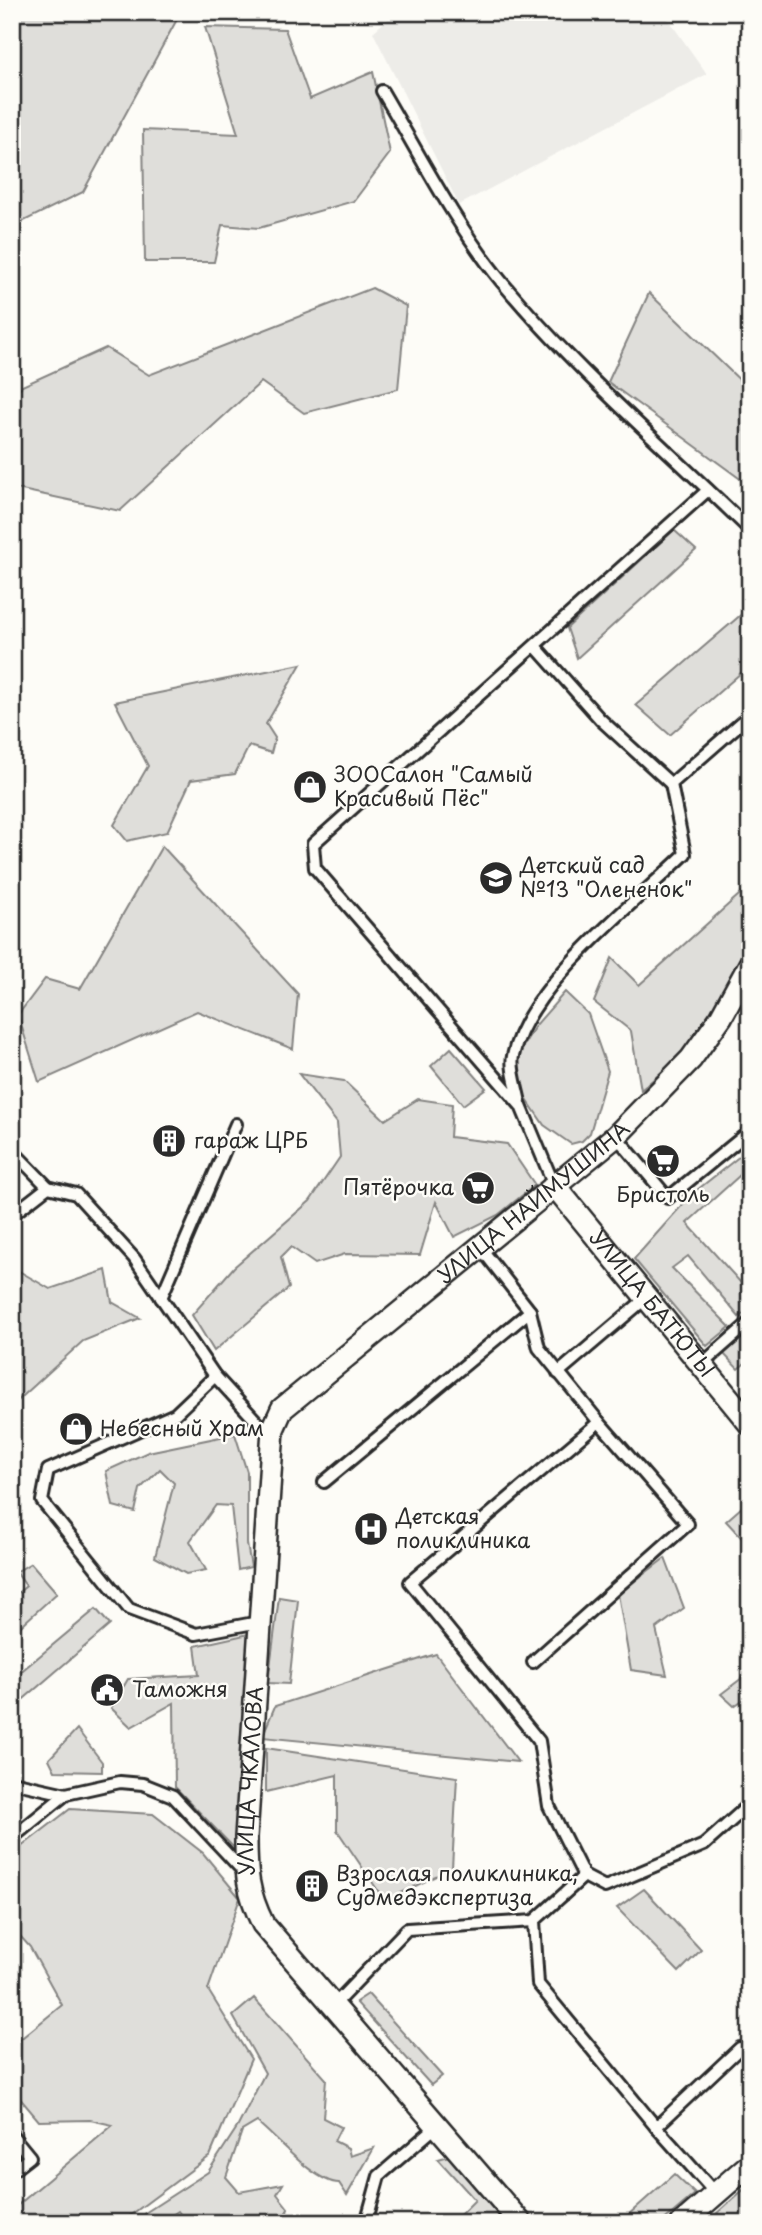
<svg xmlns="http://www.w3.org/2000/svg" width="762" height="2235" viewBox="0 0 762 2235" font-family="'Playpen Sans',sans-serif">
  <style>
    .built { fill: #edece8 }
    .green { fill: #dfdeda; stroke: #858482; stroke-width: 2 }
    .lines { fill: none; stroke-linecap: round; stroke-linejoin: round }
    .lane-casing { stroke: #2b2b2b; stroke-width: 16 }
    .street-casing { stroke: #2b2b2b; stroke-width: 26 }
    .lane { stroke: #fdfcf7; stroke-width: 10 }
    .street { stroke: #fdfcf7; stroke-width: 21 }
    .labels { text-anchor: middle; stroke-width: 5; stroke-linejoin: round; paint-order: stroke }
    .poi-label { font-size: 21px; fill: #2b2b2b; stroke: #fdfcf7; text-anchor: start }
    .street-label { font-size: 21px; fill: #2b2b2b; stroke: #fdfcf7 }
  </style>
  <rect width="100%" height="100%" fill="#fdfcf7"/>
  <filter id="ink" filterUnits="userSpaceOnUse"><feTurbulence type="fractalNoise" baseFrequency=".0143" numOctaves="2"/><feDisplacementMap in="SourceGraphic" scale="14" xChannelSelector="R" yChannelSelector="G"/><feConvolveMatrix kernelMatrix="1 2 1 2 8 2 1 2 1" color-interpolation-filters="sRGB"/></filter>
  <g filter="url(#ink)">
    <polygon class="built" points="396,12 663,12 707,74 459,205 373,32"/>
    <g class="green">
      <polygon points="12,12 181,12 83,192 12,227"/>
      <polygon points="205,27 285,29 310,99 373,72 390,153 354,201 259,228 222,225 214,262 145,262 143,130 238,134"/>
      <polygon points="372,288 406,306 398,389 304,413 261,382 120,511 12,488 12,395 22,386 106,348 149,375"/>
      <polygon points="649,293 750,390 750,486 608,382"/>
      <polygon points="674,530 696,550 577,658 567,628"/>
      <polygon points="750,607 750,665 670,735 636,705"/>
      <polygon points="301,664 266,724 275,738 271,753 249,746 235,774 191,780 167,832 127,841 114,825 148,766 115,702"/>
      <polygon points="162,846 298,994 293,1049 197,1011 39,1082 18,1015 45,979 80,989"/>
      <polygon points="750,885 750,948 709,1021 678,1058 641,1090 631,1031 594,1002 612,958 639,985"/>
      <polygon points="565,992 588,1014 608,1071 590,1133 582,1141 571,1144 544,1125 521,1091 516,1058 535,1026"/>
      <polygon points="451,1048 486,1088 463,1105 431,1066"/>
      <polygon points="299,1074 344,1081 385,1120 418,1099 452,1104 450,1137 507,1144 535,1185 498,1215 454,1237 436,1202 420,1255 345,1254 315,1264 291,1247 281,1257 289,1288 214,1351 192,1315 234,1267 310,1201 340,1157 337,1123"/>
      <polygon points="750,1148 750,1166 687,1223 750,1293 750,1308 739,1317 688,1256 672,1268 730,1327 707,1346 634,1259 692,1194"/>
      <polygon points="12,1267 50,1289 106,1270 112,1302 140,1318 83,1341 12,1406 18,1327 12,1303"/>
      <polygon points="750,1329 750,1359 738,1369 723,1353"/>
      <polygon points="235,1434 247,1472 247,1544 251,1567 238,1570 231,1506 216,1505 190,1541 206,1570 186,1574 155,1557 174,1483 160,1469 140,1489 135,1512 113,1506 106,1471 148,1452"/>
      <polygon points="750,1500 750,1547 726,1521"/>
      <polygon points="665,1558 684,1608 656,1629 667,1675 631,1670 618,1594"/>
      <polygon points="31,1563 57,1593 12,1634 12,1598 26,1586 16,1572"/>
      <polygon points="279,1597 298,1600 289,1684 268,1683"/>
      <polygon points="96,1609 110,1625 12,1709 12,1679"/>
      <polygon points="249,1634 236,1850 175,1787 174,1703 131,1727 111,1708 128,1679 199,1675 195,1646"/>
      <polygon points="436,1654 518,1762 262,1737 275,1706"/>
      <polygon points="750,1672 750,1695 734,1706 721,1694"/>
      <polygon points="77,1729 102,1762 102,1772 55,1771 49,1759"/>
      <polygon points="266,1748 457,1777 452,1868 385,1901 337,1830 337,1775 266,1792"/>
      <polygon points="70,1809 153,1814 203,1853 240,1898 208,1990 251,2059 210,2156 120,2223 69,2223 67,2219 61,2223 12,2223 12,2210 113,2125 90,2120 39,2121 12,2089 12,2046 62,2005 30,1947 12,1927 12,1854"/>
      <polygon points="644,1889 701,1950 679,1972 617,1908"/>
      <polygon points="368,1994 442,2076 431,2085 356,2002"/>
      <path d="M254 1998 326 2079 323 2118 341 2127 334 2141 348 2148 350 2156 374 2148 347 2195 339 2183C315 2183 277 2138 257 2122L242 2131 226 2177 239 2192 283 2184 277 2194 288 2208 285 2223H187L178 2211 160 2223H152L145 2213 208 2172 238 2126 265 2073 233 2016Z"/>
      <polygon points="449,2156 491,2199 502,2223 452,2223 475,2200 438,2159"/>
      <polygon points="674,2174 695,2194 661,2223 619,2223"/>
      <polygon points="750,2184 750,2223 726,2223 717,2213"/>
    </g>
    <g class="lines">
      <g class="lane-casing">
        <g id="lane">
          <path d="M382 91C418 152 456 226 501 281 576 371 666 448 750 530"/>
          <polyline points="535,646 600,719 671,784"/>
          <path d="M520 1103C518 1090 510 1069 513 1056 528 985 633 905 685 854L671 784 750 715"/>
          <polyline points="616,1136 668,1198 750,1131"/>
          <polyline points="12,1150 48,1187 76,1194 134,1258 215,1376 259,1424 273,1429"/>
          <polyline points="554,1185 521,1106 315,868 313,844 708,490"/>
          <polyline points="12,1215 48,1187"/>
          <polyline points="480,1247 530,1311 539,1348 599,1422 410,1582 539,1741 549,1806 584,1876"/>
          <polyline points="161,1298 236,1124"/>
          <polyline points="700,1366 750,1322"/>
          <polyline points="558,1373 645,1299"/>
          <polyline points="215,1376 175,1414 48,1470 42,1501 129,1609 196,1634 259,1622"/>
          <polyline points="324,1482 530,1311"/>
          <polyline points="533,1662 688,1524 599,1422"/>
          <polyline points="12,1782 66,1794"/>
          <polyline points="12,1838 66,1794 120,1782 143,1784 173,1796 244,1872"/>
          <polyline points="534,1921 538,1984 656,2127 715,2193"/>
          <polyline points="333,2006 407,1929 534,1921 584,1876 605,1887 704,1845 750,1804"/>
          <polyline points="656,2127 740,2048"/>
          <polyline points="12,2135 30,2157 12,2171"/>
          <polyline points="366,2223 379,2176 437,2126"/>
        </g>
      </g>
      <g class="street-casing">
        <g id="street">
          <path id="s1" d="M554 1185 750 1424"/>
          <path id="s2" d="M521 2223 263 1924C247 1892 246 1872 246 1837L273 1429 282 1409 616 1136 691 1059 721 1017 750 964"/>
          <polyline points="682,2223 750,2164"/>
        </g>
      </g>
      <use href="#lane" class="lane"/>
      <use href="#street" class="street"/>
    </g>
  </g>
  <defs>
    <g id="shop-disc" transform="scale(1.75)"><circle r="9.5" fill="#2b2b2b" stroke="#fdfcf7"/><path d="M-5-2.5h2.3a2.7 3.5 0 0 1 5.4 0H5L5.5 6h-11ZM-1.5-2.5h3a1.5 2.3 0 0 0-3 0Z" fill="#fff"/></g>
    <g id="school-disc" transform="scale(1.75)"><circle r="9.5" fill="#2b2b2b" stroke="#fdfcf7"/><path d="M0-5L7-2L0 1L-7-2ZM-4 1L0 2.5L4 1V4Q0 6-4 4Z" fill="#fff"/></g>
    <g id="building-disc" transform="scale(1.75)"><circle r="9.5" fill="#2b2b2b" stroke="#fdfcf7"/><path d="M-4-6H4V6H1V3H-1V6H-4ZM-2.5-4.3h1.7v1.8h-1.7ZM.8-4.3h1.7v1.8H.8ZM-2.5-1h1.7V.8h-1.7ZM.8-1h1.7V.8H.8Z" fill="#fff"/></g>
    <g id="supermarket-disc" transform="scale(1.75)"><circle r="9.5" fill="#2b2b2b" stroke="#fdfcf7"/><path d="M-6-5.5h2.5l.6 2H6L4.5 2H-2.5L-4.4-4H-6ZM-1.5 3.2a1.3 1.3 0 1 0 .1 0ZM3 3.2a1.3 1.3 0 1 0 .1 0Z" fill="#fff"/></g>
    <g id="hospital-disc" transform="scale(1.75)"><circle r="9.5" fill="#2b2b2b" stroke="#fdfcf7"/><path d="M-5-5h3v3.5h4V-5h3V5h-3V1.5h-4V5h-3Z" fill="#fff"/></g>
    <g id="civic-disc" transform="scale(1.75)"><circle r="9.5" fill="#2b2b2b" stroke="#fdfcf7"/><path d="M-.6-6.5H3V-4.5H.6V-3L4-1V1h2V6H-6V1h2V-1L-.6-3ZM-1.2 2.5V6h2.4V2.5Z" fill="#fff"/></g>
  </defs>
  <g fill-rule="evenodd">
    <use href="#shop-disc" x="310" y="787"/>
    <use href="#school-disc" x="496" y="878"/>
    <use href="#building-disc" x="169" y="1141"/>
    <use href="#supermarket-disc" x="663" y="1161"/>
    <use href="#supermarket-disc" x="478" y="1188"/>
    <use href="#shop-disc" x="76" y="1429"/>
    <use href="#hospital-disc" x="371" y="1529"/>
    <use href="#civic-disc" x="107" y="1690"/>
    <use href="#building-disc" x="312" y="1886"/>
  </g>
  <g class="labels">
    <g class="poi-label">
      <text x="334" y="782">ЗООСалон "Самый<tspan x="334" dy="24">Красивый Пёс"</tspan></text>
      <text x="520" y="873">Детский сад<tspan x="520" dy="24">№13 "Олененок"</tspan></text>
      <text x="194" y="1148">гараж ЦРБ</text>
      <text x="454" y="1195" text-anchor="end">Пятёрочка</text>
      <text x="663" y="1202" text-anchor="middle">Бристоль</text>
      <text x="100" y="1436">Небесный Храм</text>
      <text x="396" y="1524">Детская<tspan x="396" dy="24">поликлиника</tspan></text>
      <text x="132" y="1697">Таможня</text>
      <text x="336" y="1881">Взрослая поликлиника,<tspan x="336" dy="24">Судмедэкспертиза</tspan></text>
    </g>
    <g class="street-label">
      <text dy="7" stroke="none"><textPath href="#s2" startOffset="1241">УЛИЦА НАЙМУШИНА</textPath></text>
      <text dy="7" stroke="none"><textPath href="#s1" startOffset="154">УЛИЦА БАТЮТЫ</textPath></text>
      <text dy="7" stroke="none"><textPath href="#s2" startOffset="541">УЛИЦА ЧКАЛОВА</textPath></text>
    </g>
  </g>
  <rect width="762" height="2235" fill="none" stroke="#fdfcf7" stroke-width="42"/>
  <rect x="21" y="21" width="720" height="2193" fill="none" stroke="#2b2b2b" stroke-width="2.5" filter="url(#ink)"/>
</svg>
